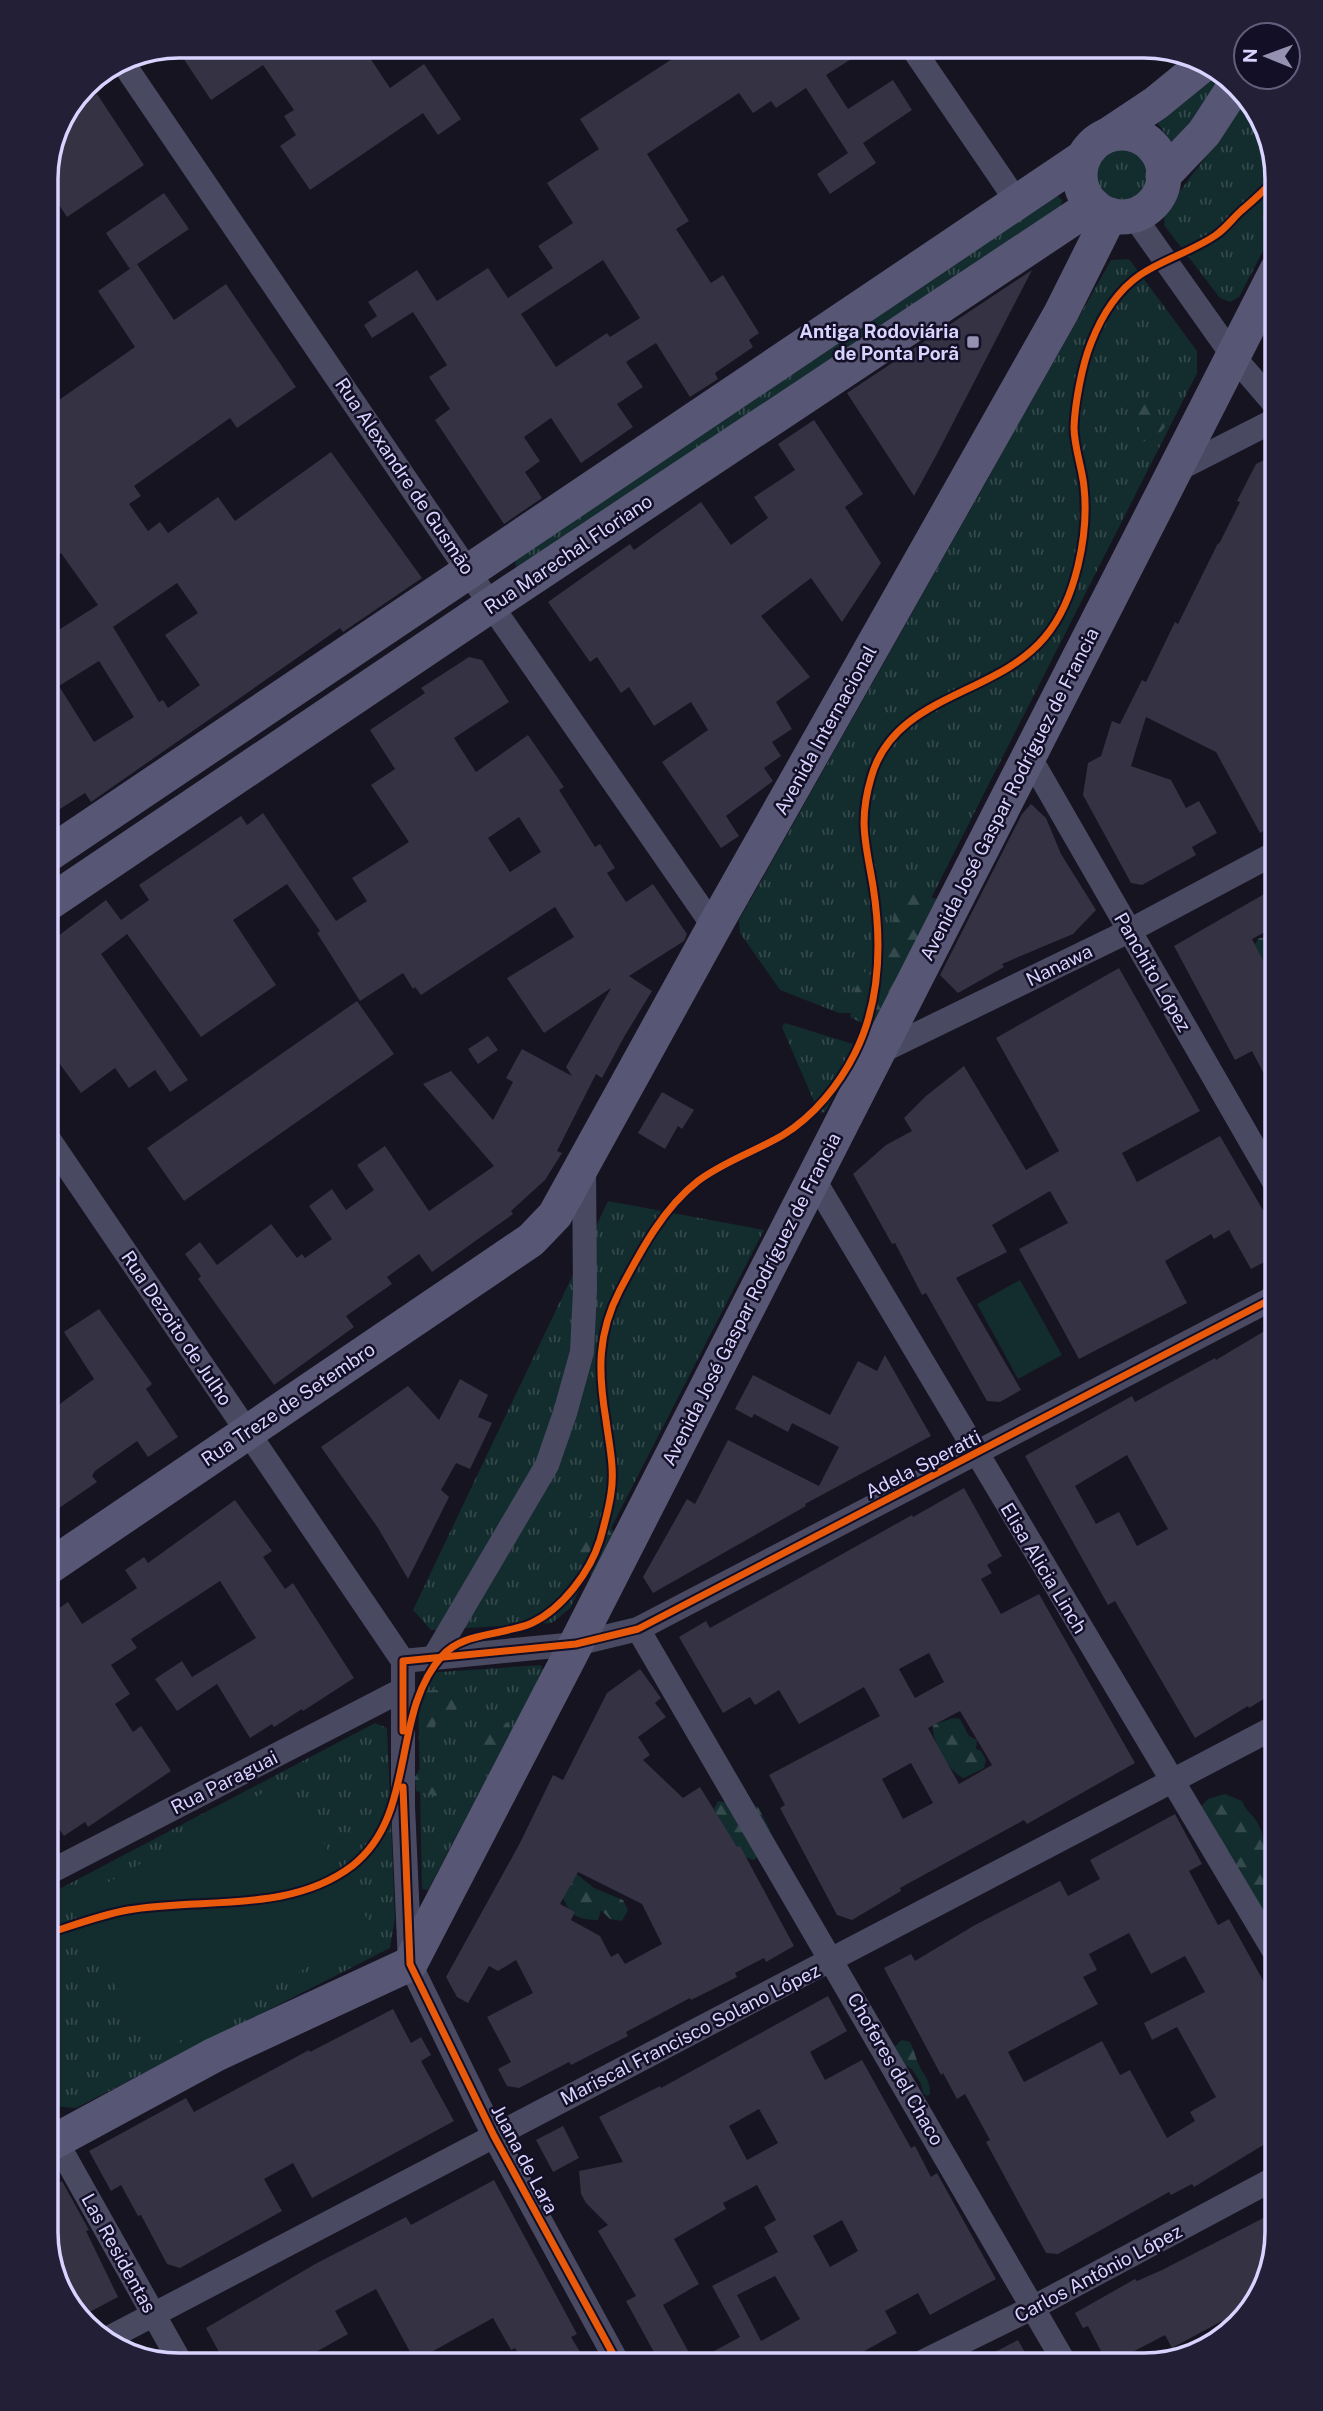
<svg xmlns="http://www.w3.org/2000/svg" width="1323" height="2411" viewBox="0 0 1323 2411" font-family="'Public Sans',sans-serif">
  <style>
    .grass { fill: url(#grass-tufts) }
    .forest { fill: url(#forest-firs) }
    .pitch { fill: #132c2d }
    .building { fill: #343243; fill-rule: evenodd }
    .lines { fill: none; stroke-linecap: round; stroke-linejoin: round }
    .street { stroke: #4a4962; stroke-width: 24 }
    .secondary { stroke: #575674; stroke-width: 35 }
    .cycleway-casing { stroke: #130f26; stroke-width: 11 }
    .cycleway { stroke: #e8590c; stroke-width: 7 }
    .poi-dot { fill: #9591b1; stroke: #130f26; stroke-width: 2.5 }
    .labels { text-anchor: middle; stroke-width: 5; stroke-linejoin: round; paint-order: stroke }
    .poi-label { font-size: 19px; font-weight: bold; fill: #d9d4ff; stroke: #130f26; text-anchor: end }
    .street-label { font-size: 19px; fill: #d9d4ff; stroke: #130f26 }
    .rim { fill: none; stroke: #d9d4ff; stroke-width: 3.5 }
  </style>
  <defs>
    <pattern id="grass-tufts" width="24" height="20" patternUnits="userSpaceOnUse" patternTransform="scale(1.75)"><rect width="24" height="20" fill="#132c2d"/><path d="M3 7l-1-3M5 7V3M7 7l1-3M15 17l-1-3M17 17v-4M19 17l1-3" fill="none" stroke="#354a4c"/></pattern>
    <pattern id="forest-firs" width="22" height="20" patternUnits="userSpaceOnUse" patternTransform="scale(1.75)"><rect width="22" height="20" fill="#132c2d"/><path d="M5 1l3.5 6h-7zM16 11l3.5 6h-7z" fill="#354a4c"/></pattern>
  </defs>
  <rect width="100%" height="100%" fill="#161421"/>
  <g class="grass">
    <polygon points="1219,68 1226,77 1216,95 1172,142 1155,120"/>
    <polygon points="1243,98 1267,127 1277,179 1277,224 1239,297 1230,302 1220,298 1164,225 1165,211 1225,131"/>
    <circle cx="1122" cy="172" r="28"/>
    <polygon points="1057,195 1062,200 1061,206 516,568 515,558"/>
    <polygon points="1129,259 1197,351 1197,373 880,999 864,1013 839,1013 780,990 740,933 739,920 1111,260"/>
    <polygon points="785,1023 856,1045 858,1050 825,1112 819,1113 782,1027"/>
    <polygon points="608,1201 764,1230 570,1608 552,1623 431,1630 413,1610"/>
    <polygon points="541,1665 543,1671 428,1890 422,1889 418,1689 426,1673"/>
    <polygon points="375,1723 387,1728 395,1919 390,1948 76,2108 52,2106 46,2102 46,1896"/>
  </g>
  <g class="forest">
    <path d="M1138 399 1155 405 1165 427 1154 440 1138 442 1140 424C1134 415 1131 409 1138 399Z"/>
    <polygon points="913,891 942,901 890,1027 870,1027 850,1017 855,989 868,967 888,948 894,913"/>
    <polygon points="1274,937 1277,941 1277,973 1272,980 1254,956 1255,944 1259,938"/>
    <polygon points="591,1516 605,1518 619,1541 606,1573 587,1575 571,1545 582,1521"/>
    <polygon points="453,1688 457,1701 456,1719 450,1724 436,1722 431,1747 424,1749 418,1738 426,1714 425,1691"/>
    <polygon points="499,1718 509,1725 505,1742 499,1755 483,1755 475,1742 485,1721"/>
    <path d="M953 1718 960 1719 969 1736 977 1740 976 1749 981 1751 986 1760 984 1768 964 1778C949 1773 931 1740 933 1725Z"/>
    <polygon points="436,1766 444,1776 445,1787 436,1796 416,1791 415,1777 419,1770"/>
    <path d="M1225 1794 1242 1801C1246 1811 1250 1812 1255 1819 1266 1833 1264 1859 1277 1871V1938L1197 1811 1208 1799Z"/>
    <polygon points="718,1801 758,1807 770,1830 761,1853 754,1860 724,1851 713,1811"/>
    <path d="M569 1868 594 1888 623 1900 628 1910 622 1921 610 1919 601 1910 598 1920C572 1919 570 1914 560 1891Z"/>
    <path d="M902 2040 910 2042C914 2049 915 2056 918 2063 924 2077 930 2078 930 2094L927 2096 923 2093 921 2084 912 2069 905 2065 894 2047Z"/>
  </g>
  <g class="pitch">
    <polygon points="1020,1280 1062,1355 1018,1379 977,1304"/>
    <polygon points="287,1779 373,1929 155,2055 69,1905"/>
  </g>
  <g class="building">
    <polygon points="175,46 362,46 390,88 424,64 461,119 438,135 423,113 310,190 280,146 296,135 284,116 294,110 263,65 211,100"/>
    <path d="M692 46H872L826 75 848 109 893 80 912 110 863 143 876 163 830 194 817 174 848 153 806 88 776 108 771 101 753 113 739 93 647 154 689 221 676 229 711 283 723 275 759 333 749 340 753 347 715 373 718 379 690 397 656 343 626 362 643 387 617 404 633 427 581 463 551 418 524 437 540 461 525 472 542 498 504 524 435 420 450 409 429 377 447 365 413 312 372 338 364 325 377 316 368 302 417 270 437 301 488 268 508 298 553 268 538 246 573 223 547 183 599 149 580 119ZM603 260 640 318 610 337 607 333 556 367 521 314Z"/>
    <polygon points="97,94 144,165 67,217 46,185 46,170 73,111"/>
    <polygon points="164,193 189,229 130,269 106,233"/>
    <path d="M137 264 174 320 226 284 296 387 237 428 230 418 134 486 141 496 129 504 148 531 160 522 168 533 218 497 235 521 331 452 422 578 343 632 340 628 91 802 85 793 46 818V638L98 605 61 553 57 555 46 539V409L135 347 98 291ZM177 583 198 613 165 635 200 685 168 708 163 700 159 702 113 627ZM99 661 134 717 94 742 59 686Z"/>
    <polygon points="1032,270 938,452 914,496 847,393"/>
    <polygon points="814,420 863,494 845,507 881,563 842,622 811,578 761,616 810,677 776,702 792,729 772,742 781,756 764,768 773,781 726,816 739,836 721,848 662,762 708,730 691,702 654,726 629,687 621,693 597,657 590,662 548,602 630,544 634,550 701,502 731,545 768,518 754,497 795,470 778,444"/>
    <polygon points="1278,453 1278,824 1260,833 1216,752 1146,717 1131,766 1171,780 1186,808 1199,801 1217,833 1192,847 1196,855 1142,885 1131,883 1083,795 1088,763 1101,756 1112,721 1120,724 1142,680 1146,682 1175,622 1178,624 1218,543 1219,544 1240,502 1237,501 1256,464"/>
    <path d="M469 657 482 660 509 702 454 738 476 772 528 735 564 787 559 790 595 847 600 844 615 868 607 873 626 902 653 884 687 934 684 941 629 976 652 991 624 1037 602 1078 596 1074 557 1151 562 1153 545 1180 511 1211 513 1214 432 1272 419 1254 387 1277 392 1284 346 1316 354 1327 274 1385 198 1279 201 1276 185 1254 200 1242 217 1265 271 1224 297 1258 302 1254 305 1258 332 1239 309 1206 332 1189 346 1210 374 1190 357 1165 385 1146 429 1211 494 1166 423 1084 451 1071 493 1120 513 1082 506 1078 522 1049 572 1076 566 1067 611 988 544 1033 507 978 574 937 555 907 421 995 415 987 413 989 403 973 360 1001 317 933 320 931 287 884 233 920 276 985 201 1037 127 934 101 954 188 1080 170 1092 155 1070 129 1088 115 1068 81 1093 46 1045V945L106 900 121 920 149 900 139 885 241 816 247 825 263 813 336 921 367 901 352 878 409 842 371 785 395 769 370 730 425 693 421 688ZM519 817 541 852 510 872 488 838Z"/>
    <polygon points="1031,804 1046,818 1061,854 1096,910 1073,934 1002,964 1004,967 958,993 940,975 1022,814"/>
    <polygon points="1278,886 1278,925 1252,939 1268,970 1278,965 1278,1070 1265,1076 1252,1051 1235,1060 1174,946"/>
    <polygon points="1119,968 1200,1111 1122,1153 1137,1182 1220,1136 1278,1236 1278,1255 1251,1269 1229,1230 1214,1239 1211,1234 1165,1261 1187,1303 1079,1359 1019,1249 1068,1223 1050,1191 992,1225 1007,1252 956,1278 1021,1390 1000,1402 987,1401 926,1293 922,1295 895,1243 892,1244 853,1174 886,1145 912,1131 904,1118 926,1096 964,1066 1026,1170 1059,1151 996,1038"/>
    <polygon points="357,1001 394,1054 184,1201 147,1148"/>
    <polygon points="488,1036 498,1050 478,1064 468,1049"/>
    <polygon points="662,1092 694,1110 682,1129 678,1126 665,1149 638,1133"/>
    <polygon points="99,1309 152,1384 146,1389 178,1437 148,1457 137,1441 95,1471 92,1476 97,1482 46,1517 46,1414 94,1379 64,1332"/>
    <path d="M1278 1323V1694H1272L1249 1708 1248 1706 1195 1738 1115 1601 1108 1605 1025 1456 1132 1396 1135 1402 1215 1358 1216 1360ZM1127 1455 1168 1529 1137 1546 1119 1512 1096 1524 1075 1486Z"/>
    <polygon points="885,1355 931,1436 805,1504 806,1506 653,1593 643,1577 687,1499 695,1504 728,1440 819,1486 839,1447 792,1423 788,1432 754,1414 752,1418 735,1409 753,1375 830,1415 858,1361 877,1371"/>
    <polygon points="460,1379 488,1395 478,1417 492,1423 470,1469 456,1463 441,1490 449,1497 408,1579 378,1528 321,1447 408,1386 439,1420"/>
    <path d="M964 1488 1002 1556 987 1565 992 1573 981 1579 1001 1614 1039 1594 1135 1763 1027 1824 1024 1820 900 1888 901 1891 852 1920 837 1915 780 1808 785 1805 769 1775 880 1716 864 1687 799 1724 779 1690 755 1705 750 1697 723 1713 679 1637 706 1621 710 1628 912 1515 913 1517ZM929 1653 944 1682 915 1698 899 1669ZM960 1711 992 1765 959 1784 928 1728ZM911 1763 933 1803 903 1819 882 1779Z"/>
    <polygon points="235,1500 272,1551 263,1557 285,1589 293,1583 354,1678 303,1711 302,1709 274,1727 272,1724 250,1738 217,1684 177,1711 155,1679 182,1661 192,1677 256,1638 220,1581 131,1639 137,1648 111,1665 130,1694 115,1704 133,1732 141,1726 171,1771 88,1827 85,1822 64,1836 46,1809 46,1617 68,1602 82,1624 110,1606 137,1588 125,1570 144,1557 148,1563"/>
    <path d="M640 1669 661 1698 655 1703 666 1717 638 1737 650 1755 643 1760 683 1798 700 1787 737 1847 740 1846 794 1946 766 1962 764 1958 735 1973 737 1977 691 2000 690 1998 626 2032 628 2036 571 2065 569 2062 519 2088 507 2086 498 2069 511 2062 487 2017 533 1993 516 1960 498 1971 489 1966 468 2003 457 1997 446 1977 520 1843 553 1775 563 1780 607 1693ZM578 1872 642 1904 662 1944 625 1964 618 1953 611 1957 600 1936 571 1920 575 1912 560 1904Z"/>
    <path d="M1175 1814 1202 1864 1189 1871 1218 1925 1229 1919 1269 1991 1278 1986V2136L1194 2187 1192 2184 1171 2195 1169 2192 1058 2254 1046 2253 986 2142 990 2140 965 2094 957 2099 943 2073 941 2075 884 1968 911 1954 915 1961 975 1925 1060 1881 1068 1896 1100 1879 1090 1860ZM1129 1933 1151 1974 1185 1956 1205 1992 1144 2023 1152 2040 1177 2027 1216 2097 1190 2112 1195 2121 1167 2138 1130 2070 1120 2075 1102 2041 1024 2082 1008 2052 1098 2004 1083 1977 1097 1970 1089 1954Z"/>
    <path d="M828 1996 847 2031 810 2052 825 2080 862 2060 911 2148 915 2146 931 2177 937 2173 996 2279 930 2315 918 2293 885 2311 897 2333 839 2365H661L626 2301 636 2296 598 2231 608 2225 586 2203 581 2194 579 2171 623 2162 599 2117 660 2086 661 2088ZM759 2109 778 2143 747 2160 729 2126ZM757 2185 776 2220 764 2227 778 2252 712 2286 740 2337 694 2362 663 2305 699 2284 674 2239 726 2209 723 2203ZM842 2220 858 2251 830 2267 813 2236ZM775 2276 800 2319 761 2341 737 2295Z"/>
    <polygon points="393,2009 411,2043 421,2037 431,2055 421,2061 454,2121 312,2198 293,2163 264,2179 282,2211 180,2268 167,2264 141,2215 138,2216 121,2185 111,2191 89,2151 186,2098 194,2112 309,2050 310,2052"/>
    <polygon points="563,2126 579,2158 553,2172 536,2140"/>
    <polygon points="494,2180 577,2334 571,2337 580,2352 556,2365 524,2365 515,2348 511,2350 493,2318 415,2361 376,2289 335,2311 348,2334 307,2357 311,2365 197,2365 219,2352 206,2328 317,2263 406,2217 411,2225"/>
    <polygon points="62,2181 89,2230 86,2231 118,2297 82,2316 56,2284 46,2232 46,2190"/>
    <polygon points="1273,2213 1278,2222 1278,2233 1255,2306 1227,2330 1222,2321 1172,2348 1165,2335 1108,2365 1088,2326 1083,2328 1075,2313 1135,2279 1137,2281 1162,2270"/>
    <polygon points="1018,2340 1032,2365 970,2365"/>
  </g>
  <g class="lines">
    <g class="street">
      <polyline points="911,46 1018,203"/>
      <polyline points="121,60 491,605 714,927"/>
      <polyline points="1133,215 1233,356 1277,407"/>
      <polyline points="1173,472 1277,419"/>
      <polyline points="1029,756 1277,1187"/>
      <polyline points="876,1054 1129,931 1277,852"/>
      <polyline points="46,1135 403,1661"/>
      <polyline points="813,1178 1277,1956"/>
      <polyline points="638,1629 1066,2365"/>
      <polyline points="434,1657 547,1465 565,1413 582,1352 585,1290 584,1166"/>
      <polyline points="46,1874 402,1690"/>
      <polyline points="46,2134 56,2141 182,2365"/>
      <polyline points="103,2341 1277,1726"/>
      <polyline points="619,2365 494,2136 410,1964 403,1806 403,1661 576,1644 638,1629 1277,1296"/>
      <polyline points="916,2365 1034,2307 1277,2177"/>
    </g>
    <g class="secondary">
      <circle cx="1122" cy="175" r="42"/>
      <polyline points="1108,135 1156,103 1205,63"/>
      <polyline points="1163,176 1204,133 1234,87"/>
      <polyline points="46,856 1084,157"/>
      <polyline points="46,905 491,605 1093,205"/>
      <polyline points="46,1569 531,1240 555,1215 714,927 1061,313 1110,215"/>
      <polyline points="46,2146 216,2054 410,1964 576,1644 1277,270"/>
    </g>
    <g class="cycleway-casing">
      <g id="cycleway">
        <polyline points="403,1731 403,1661 576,1644 638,1629 1277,1296"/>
        <polyline points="403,1787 410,1964 494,2136 619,2365"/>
        <path d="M46 1934C72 1926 100 1915 128 1910 201 1897 289 1914 352 1866 418 1815 390 1714 442 1656 459 1637 485 1636 508 1630 516 1628 524 1627 532 1623 562 1609 590 1572 600 1540 604 1526 609 1508 611 1493 615 1469 609 1444 606 1420 598 1372 597 1334 620 1290 640 1252 663 1208 698 1181 723 1162 756 1151 783 1135 814 1116 839 1085 855 1053 881 1001 882 943 873 886 866 844 858 822 871 778 894 694 995 697 1045 637 1076 600 1089 534 1084 487 1082 467 1074 447 1074 427 1075 403 1082 365 1091 343 1101 317 1117 291 1140 275 1164 259 1193 251 1216 235 1226 228 1233 218 1242 210 1255 199 1266 190 1277 176"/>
      </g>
    </g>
    <use href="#cycleway" class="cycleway"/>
  </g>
  <rect class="poi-dot" x="966" y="335" width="14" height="14" rx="3.5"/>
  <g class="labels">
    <g class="poi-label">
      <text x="959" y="338">Antiga Rodoviária<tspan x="959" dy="22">de Ponta Porã</tspan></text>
    </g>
    <g class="street-label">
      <text transform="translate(405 476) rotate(56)" y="7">Rua Alexandre de Gusmão</text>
      <text transform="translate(568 554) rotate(-34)" y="7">Rua Marechal Floriano</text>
      <text transform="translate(825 730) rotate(-61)" y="7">Avenida Internacional</text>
      <text transform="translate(1009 794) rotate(-63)" y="7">Avenida José Gaspar Rodríguez de Francia</text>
      <text transform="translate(1059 965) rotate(-26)" y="7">Nanawa</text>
      <text transform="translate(1153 972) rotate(60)" y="7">Panchito López</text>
      <text transform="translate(751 1299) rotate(-63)" y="7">Avenida José Gaspar Rodríguez de Francia</text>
      <text transform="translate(177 1328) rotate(56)" y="7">Rua Dezoito de Julho</text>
      <text transform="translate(288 1404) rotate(-34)" y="7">Rua Treze de Setembro</text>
      <text transform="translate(923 1464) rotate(-27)" y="7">Adela Speratti</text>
      <text transform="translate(1044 1568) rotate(59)" y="7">Elisa Alicia Linch</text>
      <text transform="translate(224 1782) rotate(-27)" y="7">Rua Paraguai</text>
      <text transform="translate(690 2034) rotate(-27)" y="7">Mariscal Francisco Solano López</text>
      <text transform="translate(896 2069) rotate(60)" y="7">Choferes del Chaco</text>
      <text transform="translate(525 2159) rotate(62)" y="7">Juana de Lara</text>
      <text transform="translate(119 2253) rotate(61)" y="7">Las Residentas</text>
      <text transform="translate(1098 2273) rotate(-28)" y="7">Carlos Antônio López</text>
    </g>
  </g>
  <path d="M0 0H1323V2411H0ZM179 58H1144A121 121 0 0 1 1265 179V2232A121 121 0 0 1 1144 2353H179A121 121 0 0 1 58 2232V179A121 121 0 0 1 179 58Z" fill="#231f37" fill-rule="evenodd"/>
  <path class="rim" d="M179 58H1144A121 121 0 0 1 1265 179V2232A121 121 0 0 1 1144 2353H179A121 121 0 0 1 58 2232V179A121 121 0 0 1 179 58Z"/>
  <g transform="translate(1267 56) rotate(271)"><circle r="33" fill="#130f26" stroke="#625e7d" stroke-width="2"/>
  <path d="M0-5L12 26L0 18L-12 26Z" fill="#9591b1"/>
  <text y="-10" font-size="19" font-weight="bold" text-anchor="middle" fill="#d9d4ff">N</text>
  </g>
</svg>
